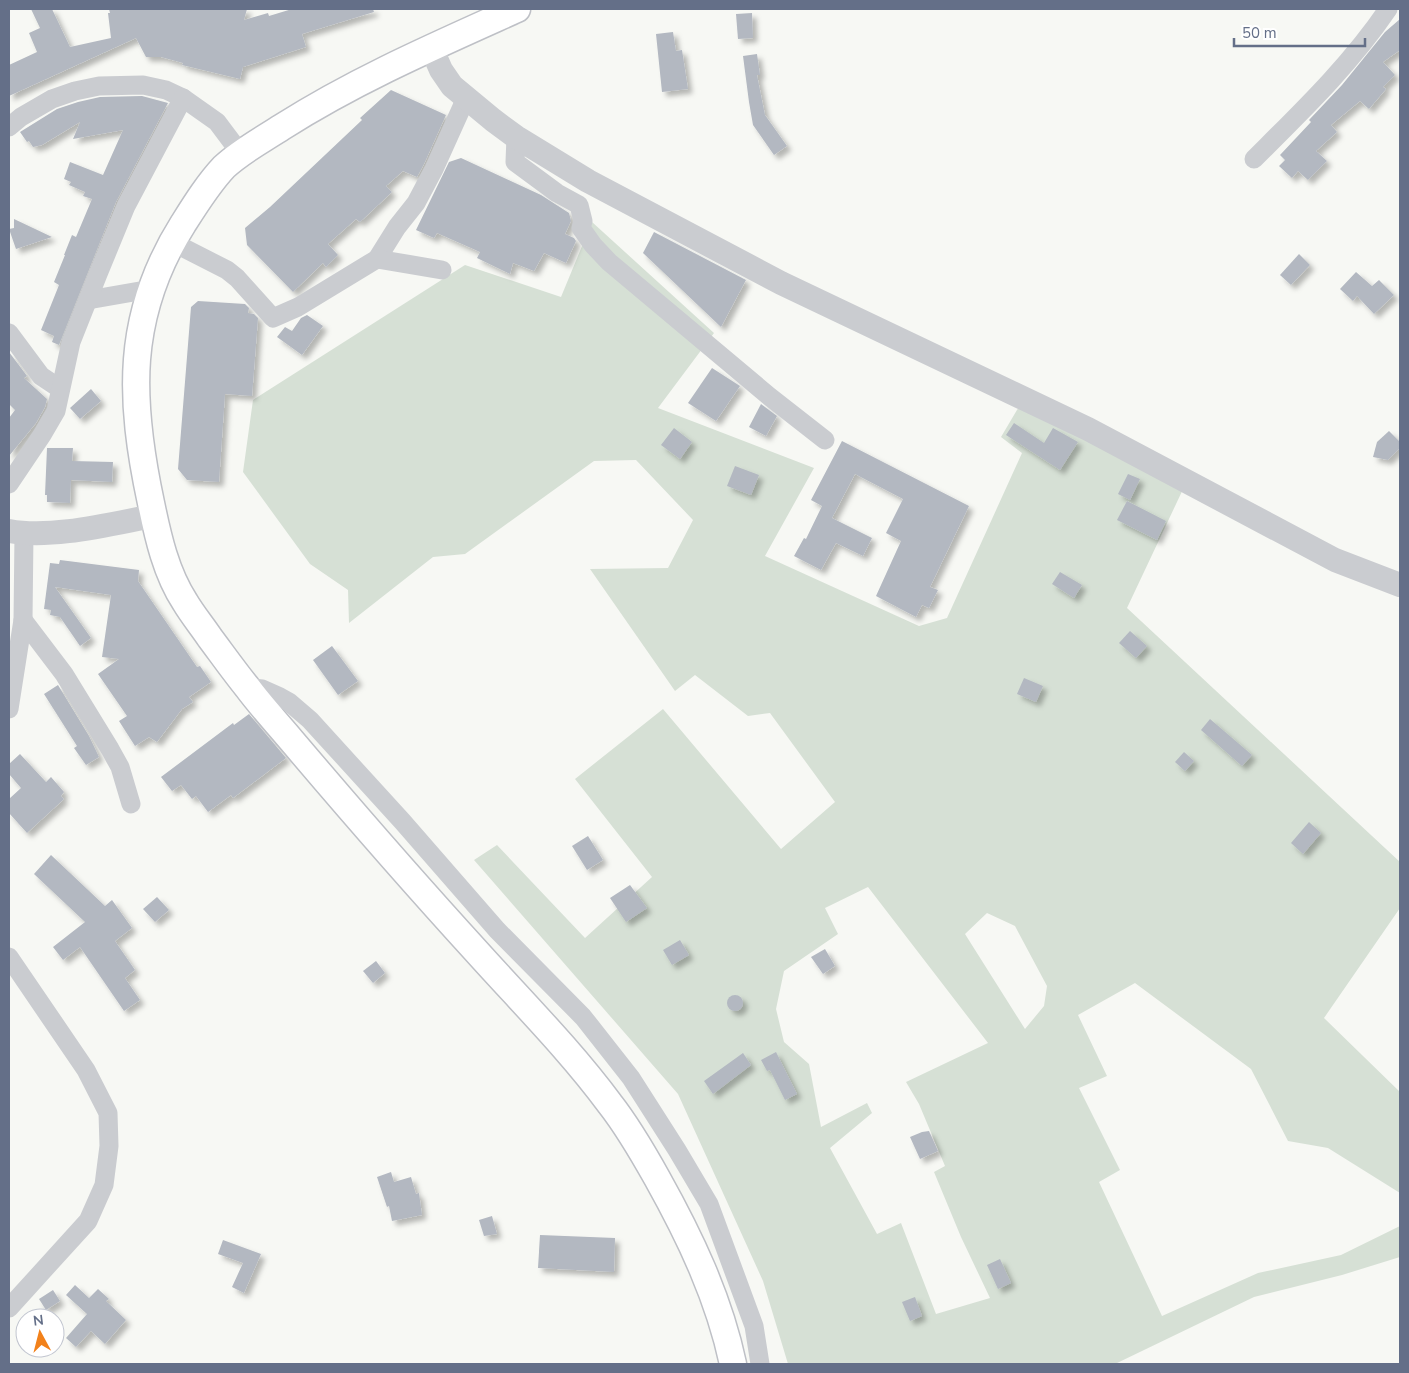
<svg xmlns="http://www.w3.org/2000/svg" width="1409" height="1373" viewBox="0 0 1409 1373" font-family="'Nunito Sans',sans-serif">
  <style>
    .green { fill: #d6e0d5; fill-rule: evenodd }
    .building { fill: #b3b8c1; filter: url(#shadow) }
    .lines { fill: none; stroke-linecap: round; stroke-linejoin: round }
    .secondary-casing { stroke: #bec0c6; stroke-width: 29 }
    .minor { stroke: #caccd0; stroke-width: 19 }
    .tertiary { stroke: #caccd0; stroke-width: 24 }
    .secondary { stroke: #fff; stroke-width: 26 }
  </style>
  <defs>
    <filter id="shadow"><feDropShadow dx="4.5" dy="4.5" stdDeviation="2.5" flood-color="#0004"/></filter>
  </defs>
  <rect width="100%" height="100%" fill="#f7f8f4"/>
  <path class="green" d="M592 222 714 333 658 408 814 468 765 556 919 626 947 618 1022 453 1001 437 1020 405 1185 485 1127 608 1400 862V908L1324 1018 1400 1092V1193L1328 1148 1288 1141 1251 1069 1135 983 1078 1015 1107 1076 1079 1088 1120 1170 1099 1182 1162 1316 1258 1273 1341 1255 1400 1226V1257L1342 1275 1254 1297 1115 1364H788L763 1281 678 1094 474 860 497 845 585 938 652 877 575 779 663 709 781 849 835 802 770 713 748 716 695 675 675 691 590 569 668 568 693 520 636 460 594 461 465 554 433 557 349 623 348 590 310 564 243 472 253 400 465 265 561 297ZM868 887 988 1043 906 1082 919 1104 945 1166 934 1172 961 1237 990 1298 936 1314 901 1223 877 1234 830 1148 872 1113 867 1103 821 1127 809 1064 784 1042 776 1009 784 971 838 934 825 908ZM987 913 1015 926 1047 986 1044 1006 1025 1029 965 934Z"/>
  <g class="building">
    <polygon points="31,9 52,9 70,47 111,38 108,13 110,13 109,9 247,9 244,20 268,13 269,16 292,9 373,9 374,12 302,34 306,47 243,67 240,79 182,65 183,63 161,57 146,57 136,38 9,96 9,65 37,52 29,33 40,28"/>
    <polygon points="752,13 753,38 738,39 736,14"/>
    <polygon points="1400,19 1400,50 1383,62 1395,75 1383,87 1386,89 1369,109 1360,101 1331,125 1337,132 1316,151 1327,161 1308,180 1298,171 1292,178 1279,166 1285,160 1280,155 1311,122 1309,120 1342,85 1385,32"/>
    <polygon points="673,32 676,51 682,50 688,89 662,92 656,34"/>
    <polygon points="757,54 760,75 757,75 765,115 787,146 774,155 753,125 749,102 743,56"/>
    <polygon points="391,90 446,115 424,164 417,177 403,171 386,186 392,192 360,222 356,219 328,244 338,255 326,267 323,263 293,292 247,245 245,228 270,207 362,120 360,118"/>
    <polygon points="142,96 168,103 116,202 59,345 52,342 54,336 41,330 59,285 54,282 65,255 64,255 72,235 76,237 92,199 83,196 85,192 69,185 71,182 64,179 70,162 103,175 123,130 73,139 80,122 42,145 33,147 29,141 27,142 20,132 57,109 78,102 100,97"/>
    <polygon points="461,158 541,195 569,213 571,221 565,234 574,238 576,241 566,263 544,253 534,271 513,263 510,274 477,258 480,252 437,233 434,238 416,230 449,162"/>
    <polygon points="14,219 52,237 16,249 9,229 14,228"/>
    <polygon points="654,232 746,280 721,327 643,253"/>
    <polygon points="1299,254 1310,265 1291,285 1280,275"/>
    <polygon points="1356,272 1372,286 1379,280 1394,295 1374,314 1357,296 1353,301 1340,289"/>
    <polygon points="198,301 245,304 249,308 248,313 254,314 258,318 252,396 225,394 219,482 187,480 178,469 191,307"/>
    <polygon points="307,315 323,326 302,355 277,337 285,327 292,331 301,318"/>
    <polygon points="9,352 27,376 24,378 47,399 45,407 36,423 9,456 9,418 15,410 9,404"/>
    <polygon points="712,368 740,386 716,421 688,403"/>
    <polygon points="91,389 101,401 80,419 70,408"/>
    <polygon points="761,404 777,416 766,436 749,427"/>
    <polygon points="1014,423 1044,443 1053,428 1078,442 1060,470 1006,435"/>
    <polygon points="674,428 692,442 680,459 661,445"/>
    <polygon points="1389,431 1400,442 1400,448 1388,460 1373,457 1377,442"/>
    <polygon points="842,441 969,506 930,587 938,590 929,608 922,605 916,617 876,596 901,541 886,533 903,499 855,474 832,518 872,538 863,556 836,543 821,570 794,556 804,538 806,539 822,506 811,500"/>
    <polygon points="47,448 73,448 72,461 113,462 112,482 71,480 70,503 47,502 47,495 45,495"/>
    <polygon points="735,466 759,475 751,495 727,486"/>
    <polygon points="1128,474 1140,479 1130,500 1118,494"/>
    <polygon points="1127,501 1166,521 1157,540 1117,520"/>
    <polygon points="60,560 139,570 138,581 197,667 200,666 211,682 189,697 193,702 182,709 157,742 149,737 135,746 119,721 127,716 98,674 119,659 102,657 111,595 55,587 91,638 80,646 60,617 50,615 51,610 44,609 50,563 59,564"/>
    <polygon points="1060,572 1082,585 1074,598 1052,584"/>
    <polygon points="1130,631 1147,646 1136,658 1119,643"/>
    <polygon points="332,646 358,681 338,695 313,660"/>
    <polygon points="1024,678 1043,686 1036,702 1017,694"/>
    <polygon points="58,685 89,736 99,757 86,765 74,748 77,746 44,694"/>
    <polygon points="249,714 286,758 233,798 231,795 208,812 196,796 192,799 181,785 172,791 161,777 233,723 234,725"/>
    <polygon points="1210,719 1252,755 1242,766 1201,730"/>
    <polygon points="1184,752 1194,761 1185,771 1175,762"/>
    <polygon points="20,754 46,782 51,777 64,792 61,796 64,799 27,833 9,813 9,799 21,788 9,774 9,764"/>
    <polygon points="1309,822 1321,833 1303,854 1291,843"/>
    <polygon points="588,836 603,860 587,870 572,846"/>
    <polygon points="51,855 105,906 112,900 132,928 115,941 135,970 125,978 140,1000 124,1011 80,947 63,960 53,947 85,922 34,874"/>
    <polygon points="630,885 647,908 626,922 610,898"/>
    <polygon points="157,897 169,910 155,922 143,909"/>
    <polygon points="680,940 689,955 672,965 663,950"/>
    <polygon points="825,949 835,966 823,974 811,957"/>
    <polygon points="376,961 385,973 373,983 363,971"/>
    <circle cx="735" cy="1003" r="8"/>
    <polygon points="776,1052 797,1094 785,1100 770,1070 767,1071 761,1060"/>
    <polygon points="743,1053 751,1065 713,1094 704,1081"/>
    <polygon points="929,1131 938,1151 920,1159 910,1137 922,1132"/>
    <polygon points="391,1172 394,1182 411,1177 416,1194 419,1193 422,1215 392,1221 389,1206 387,1207 377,1177"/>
    <polygon points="492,1216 497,1234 484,1236 479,1220"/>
    <polygon points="540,1235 615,1238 614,1272 538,1268"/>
    <polygon points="223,1240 261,1254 244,1293 232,1287 243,1263 218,1254"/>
    <polygon points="1000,1259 1011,1283 998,1289 987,1265"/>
    <polygon points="75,1285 89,1298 98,1289 109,1299 106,1301 126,1320 105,1344 91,1331 76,1347 66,1338 87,1314 66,1295"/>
    <polygon points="53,1290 60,1301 46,1310 39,1299"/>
    <polygon points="915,1297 922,1316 910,1321 902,1302"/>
  </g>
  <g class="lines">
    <g class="secondary-casing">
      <path id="secondary" d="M517 9C437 45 356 80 282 127 262 140 241 151 224 167 208 184 195 205 183 224 125 316 129 400 151 503 158 537 166 573 185 602 192 614 202 626 210 638 222 654 234 671 247 687 261 706 277 723 292 741 353 813 414 883 477 952 522 1002 570 1050 610 1104 628 1127 643 1153 657 1178 690 1237 719 1298 733 1364"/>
    </g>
    <g class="minor">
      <polyline points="9,127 21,117 52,99 75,91 99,86 143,85 166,90 183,98 217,122 241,154"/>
      <polyline points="516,137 515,162 557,193 579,205 583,221 581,228 593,245 609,262 770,397 825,440"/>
      <path d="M1254 159C1302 111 1350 65 1388 9"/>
      <polyline points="172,242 227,270 237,278 273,318 298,307 377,259 397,227 416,203 434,169 466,98"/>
      <polyline points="377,259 442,270"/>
      <polyline points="88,300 151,289"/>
      <polyline points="9,333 41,376 59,388"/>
      <polyline points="9,484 42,435 56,411 71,342 98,274 126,206 183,98"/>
      <polyline points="23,620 64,674 110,749 120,767 131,804"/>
      <polyline points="246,687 262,689 280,697 289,702 310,720 402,821 497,930 583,1017 631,1078 677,1150 709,1204 754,1326 760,1364"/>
      <polyline points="9,709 23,620 24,534"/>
      <polyline points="9,957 86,1070 108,1113 109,1146 104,1185 88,1221 9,1308"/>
    </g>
    <g class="tertiary">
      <polyline points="431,47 441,70 452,86 493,120 516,137 588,181 781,283 1088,429 1335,560 1400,585"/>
      <path d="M9 531C52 539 110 524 153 516"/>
    </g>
    <use href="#secondary" class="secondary"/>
  </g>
  <rect width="1409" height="1373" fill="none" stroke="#646f88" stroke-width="20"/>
  <g transform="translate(40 1333) rotate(353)"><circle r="24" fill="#ffffff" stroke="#c1c5cf"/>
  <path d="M0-4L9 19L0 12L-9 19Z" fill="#f2811a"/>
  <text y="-8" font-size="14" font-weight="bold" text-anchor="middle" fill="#646f88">N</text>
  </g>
  <path d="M1234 38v8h131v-8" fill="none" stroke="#646f88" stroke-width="2.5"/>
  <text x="1242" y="38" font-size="15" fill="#646f88" stroke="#ffffff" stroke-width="4" paint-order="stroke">50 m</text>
</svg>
